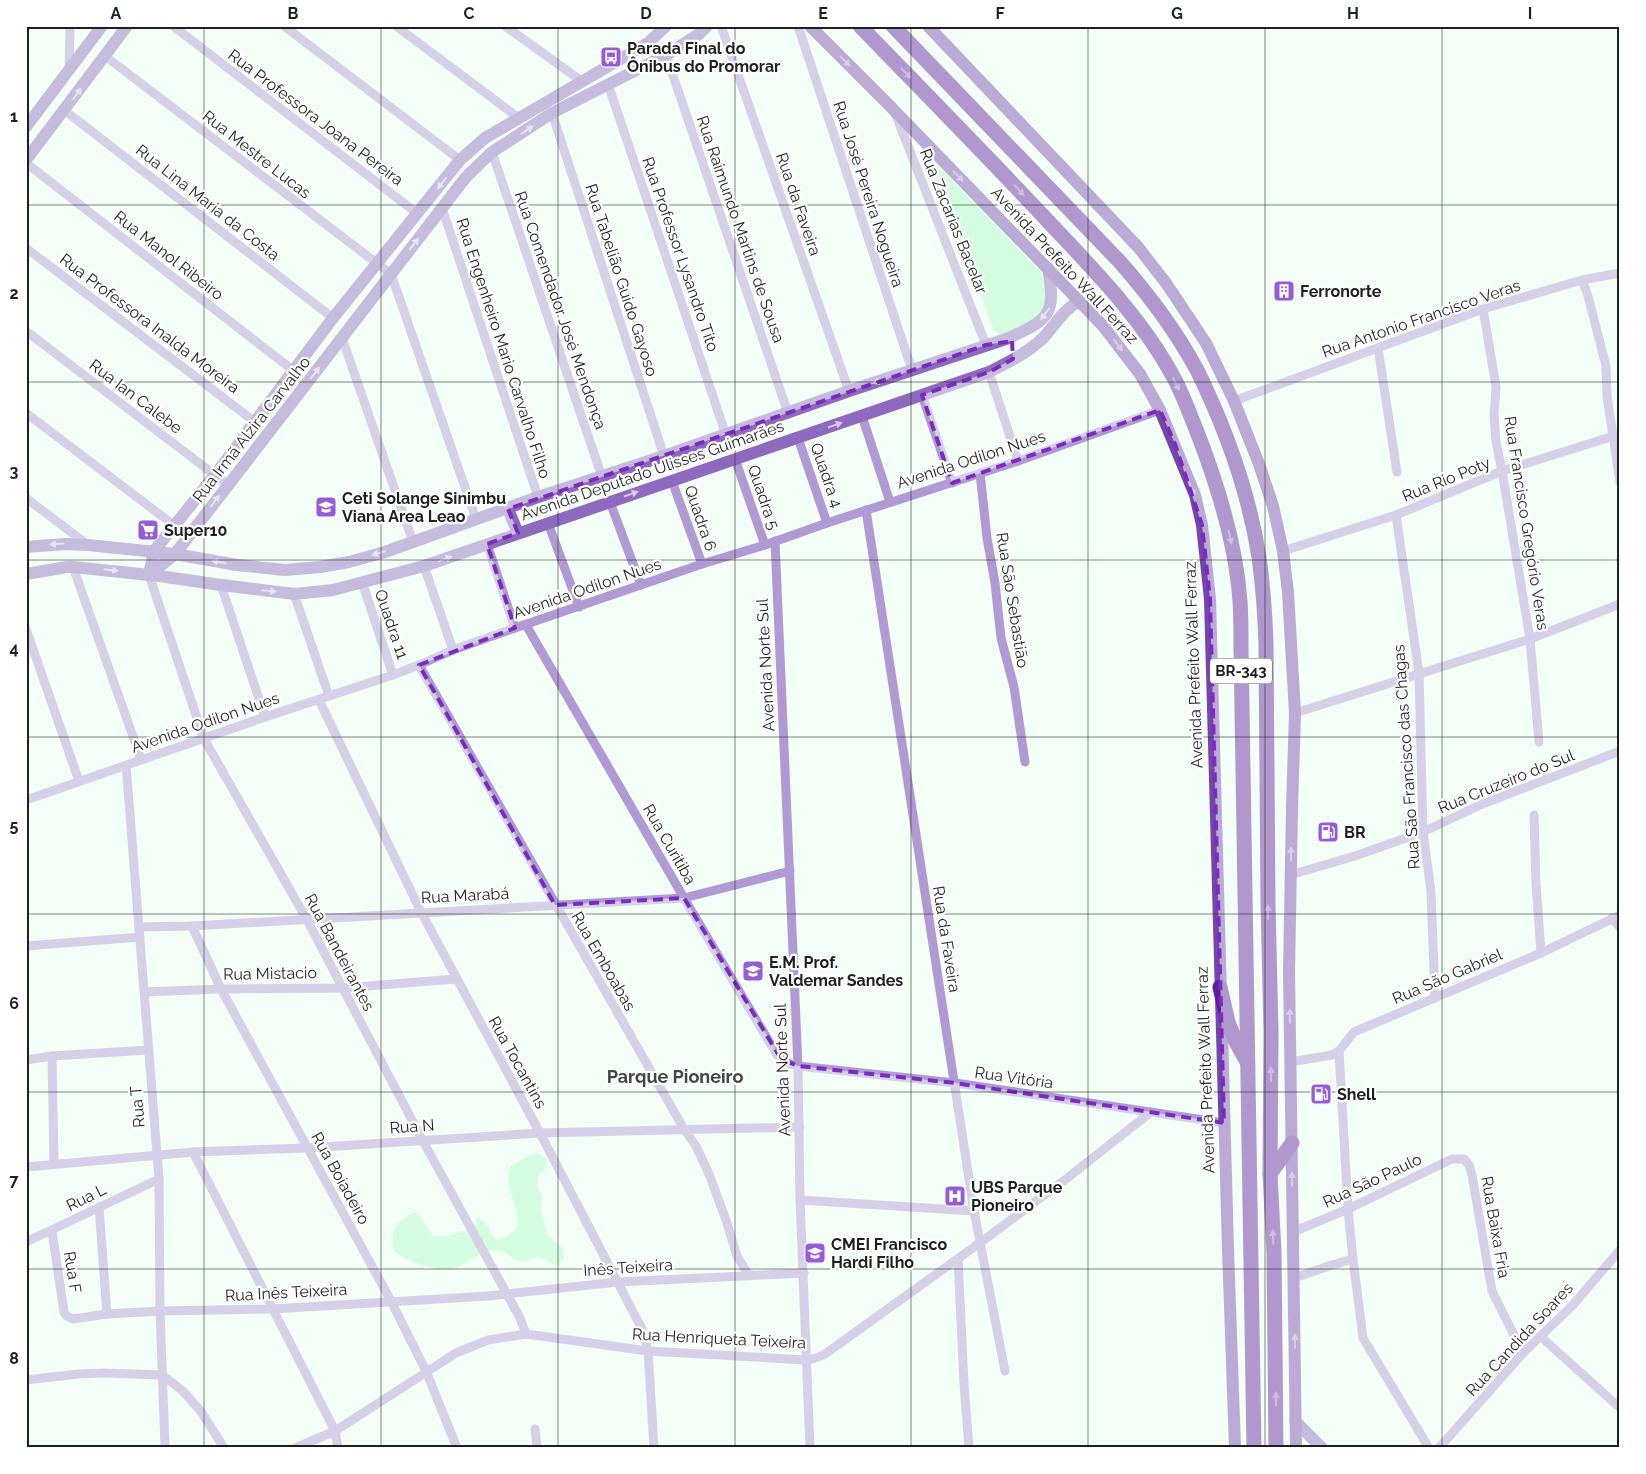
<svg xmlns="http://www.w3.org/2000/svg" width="1646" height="1474" viewBox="0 0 1646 1474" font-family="Raleway,sans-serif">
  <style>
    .green { fill: #affbc6 }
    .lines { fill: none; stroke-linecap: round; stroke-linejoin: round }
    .street { stroke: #b19ad4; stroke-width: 9 }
    .secondary { stroke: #8e6abe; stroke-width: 12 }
    .primary { stroke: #7545ad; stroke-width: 12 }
    .highway { stroke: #601c9d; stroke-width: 15 }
    .oneway { fill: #b399d2 }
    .oneway2 { fill: #a077c4 }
    .oneway3 { fill: #d7cbe8 }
    .marked { fill: none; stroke: #7b2cbf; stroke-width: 4; stroke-dasharray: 10 6; stroke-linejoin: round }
    .grid { fill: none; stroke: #1d211e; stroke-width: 1; stroke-opacity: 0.55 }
    .labels { text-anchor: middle; stroke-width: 4.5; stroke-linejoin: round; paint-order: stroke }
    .shield { fill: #fff; stroke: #616462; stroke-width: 1 }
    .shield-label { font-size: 15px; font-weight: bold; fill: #1d211e }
    .poi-label { font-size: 16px; font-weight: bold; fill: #1d211e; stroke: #fff; text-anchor: start }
    .street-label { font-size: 16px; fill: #1d211e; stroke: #fff }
    .neighbourhood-label { font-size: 18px; font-weight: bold; fill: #3e4740; stroke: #fff }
    .neatline { fill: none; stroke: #1d211e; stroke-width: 2 }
    .grid-label { font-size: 16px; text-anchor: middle; font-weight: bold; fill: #1d211e }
  </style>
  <rect width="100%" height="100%" fill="#f3fef6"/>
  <g class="green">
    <path d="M929 156 1042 273C1044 281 1048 289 1048 297 1048 319 1019 328 1003 337L994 331Z"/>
    <path d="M538 1153 547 1159 545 1169 538 1176 537 1186 542 1195 541 1205 542 1215 548 1235 563 1249 564 1259 556 1266 538 1256C514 1271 513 1249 492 1250 479 1251 469 1262 458 1267 441 1275 406 1261 393 1250 390 1230 397 1220 415 1212 424 1219 426 1227 433 1236 448 1238 461 1232 475 1227L477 1217 486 1223 496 1240C537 1231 508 1201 508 1177 508 1173 510 1169 511 1166 521 1161 527 1155 538 1153Z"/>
  </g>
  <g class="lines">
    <g class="street">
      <polyline points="173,26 418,214"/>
      <polyline points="284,26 460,160"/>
      <polyline points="396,26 519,118"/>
      <polyline points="505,26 583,82"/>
      <polyline points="721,26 849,391"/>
      <polyline points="798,26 912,370"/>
      <polyline points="666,55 788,413"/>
      <polyline points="105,56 391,274 476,519"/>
      <polyline points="69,70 70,26"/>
      <polyline points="608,84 726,435"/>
      <polyline points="64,110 333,318"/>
      <polyline points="552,113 664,456"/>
      <polyline points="895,113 986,345"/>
      <polyline points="492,152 602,477"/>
      <polyline points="26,163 294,371"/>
      <polyline points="442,208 538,497"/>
      <polyline points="26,248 255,422"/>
      <polyline points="1582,280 1588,296 1606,366 1607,396 1620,482"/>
      <polyline points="1483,309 1496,387 1494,416 1496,442 1502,471 1530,639 1539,742"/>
      <polyline points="26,331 228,485"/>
      <polyline points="342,338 413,542"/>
      <polyline points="1378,348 1397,472"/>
      <polyline points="989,372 1018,461"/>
      <polyline points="922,395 952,483"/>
      <polyline points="1234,401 1483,309 1582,280 1620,273"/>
      <polyline points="26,413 175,526"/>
      <polyline points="862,416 890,502"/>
      <polyline points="798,438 827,523"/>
      <polyline points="735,459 765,545"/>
      <polyline points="980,473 987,538 995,583 1001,638 1014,687 1025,762"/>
      <polyline points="672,481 702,564"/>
      <polyline points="26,498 88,545"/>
      <polyline points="610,502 641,585"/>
      <polyline points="866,510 974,1211 1005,1371"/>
      <polyline points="1396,515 1419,673 1423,832 1431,892 1435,998"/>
      <polyline points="548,523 579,607"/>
      <polyline points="775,541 798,1066 800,1200 810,1448"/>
      <polyline points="487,544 515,628"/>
      <polyline points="1283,551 1396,515 1502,471 1620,434"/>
      <polyline points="424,566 453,650"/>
      <polyline points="73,567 141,759"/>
      <polyline points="149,575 204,739 306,918 423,1141 520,1318 526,1334"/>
      <polyline points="362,582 393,675"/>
      <polyline points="221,585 265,717"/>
      <polyline points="294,594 329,696"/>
      <polyline points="526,625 684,898 777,1055 790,1064 798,1066 955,1083 1224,1123"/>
      <polyline points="26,629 79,781"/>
      <polyline points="419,665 684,1129 696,1146 709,1174 726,1220 737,1256 748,1274 752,1275"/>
      <polyline points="319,700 421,912 540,1133 643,1331 648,1351 654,1448"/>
      <polyline points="1295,713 1530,639 1620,604"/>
      <polyline points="126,765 159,1179 160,1311 165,1448"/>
      <polyline points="26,800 265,717 393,675 419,665 453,650 515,628 702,564 765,545 827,523 1018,461 1160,410"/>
      <polyline points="1534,815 1536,884 1541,953"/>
      <polyline points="1290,875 1355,856 1423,832 1480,805 1620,751"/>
      <polyline points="1612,918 1620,928"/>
      <polyline points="192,926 221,989 391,1301 426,1371 457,1448"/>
      <polyline points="139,927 192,926 684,898 790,871"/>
      <polyline points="26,946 140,937"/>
      <polyline points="145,992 221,989 343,988 456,979"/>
      <polyline points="1339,1051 1348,1209 1353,1259"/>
      <polyline points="52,1056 54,1164"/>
      <polyline points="26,1060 52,1056 148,1050"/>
      <polyline points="1290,1062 1332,1055 1339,1051 1354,1032 1541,953 1620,915"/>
      <polyline points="193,1152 335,1431 338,1448"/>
      <polyline points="26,1167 193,1152 307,1148 540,1133 800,1127"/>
      <polyline points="800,1200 974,1211"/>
      <polyline points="99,1207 107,1314"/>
      <polyline points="52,1231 64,1312 67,1316 73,1319 107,1314 160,1311 272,1309 488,1296 618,1282 804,1273"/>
      <polyline points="1293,1232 1348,1209 1452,1159 1464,1159 1469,1165 1472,1175 1492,1291 1523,1353"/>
      <polyline points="26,1242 159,1179"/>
      <polyline points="958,1259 964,1384 969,1448"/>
      <polyline points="1294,1278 1332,1265 1353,1259 1363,1338 1429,1448"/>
      <polyline points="1540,1336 1620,1408"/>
      <polyline points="26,1380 78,1374 105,1373 162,1375 183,1391 202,1413 224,1448"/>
      <polyline points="535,1429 537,1448"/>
      <polyline points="295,1448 335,1431 456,1353 488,1340 526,1334 648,1351 806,1360 816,1358 825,1354 981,1242 1066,1179 1151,1112"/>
      <polyline points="1439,1448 1523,1353 1572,1306 1620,1250"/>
    </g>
    <g class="secondary">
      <polyline points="26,127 102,26"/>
      <polyline points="26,160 127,26"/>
      <polyline points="508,509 518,533"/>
      <path d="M26 547 65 544 88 545 175 554 237 565 285 570 320 567 349 562 385 552 538 497 664 456 849 391 1009 338C1050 319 1056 314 1048 268"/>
      <path d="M26 574 67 567H73L159 576 221 585 294 594 333 590 424 566 989 372C1007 363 1027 353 1042 339 1054 327 1062 311 1076 303L1082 304"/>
      <polyline points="149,575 175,554 466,177 492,152 552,113 666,55 699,34 707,26"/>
      <polyline points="149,575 154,551 215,475 333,318 460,160 485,138 648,43 666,26"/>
      <polyline points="1295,1421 1322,1448"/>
    </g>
    <g class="primary">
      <polyline points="810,26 887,103 1082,304 1103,326 1140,374 1160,410 1195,495 1202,525 1210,599 1228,1249 1235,1448"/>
      <polyline points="928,26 1138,247 1166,283 1206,343 1234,401 1259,464 1273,506 1283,551 1288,592 1295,713 1292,808 1289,971 1296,1448"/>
    </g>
    <g class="highway">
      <path d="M860 26C922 90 985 154 1046 219 1092 268 1142 318 1174 378 1184 397 1191 417 1199 437 1219 489 1236 545 1240 601 1241 616 1241 631 1241 647L1254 1448"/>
      <path d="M893 26 1120 262C1149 295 1176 331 1197 370 1225 427 1249 494 1259 557 1263 586 1265 615 1266 644L1268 903 1271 1032 1270 1174 1274 1253 1276 1448"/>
      <polyline points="1220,987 1228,1022 1236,1042 1247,1062"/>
      <polyline points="1270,1174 1292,1143"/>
    </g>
  </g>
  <defs><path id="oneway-solid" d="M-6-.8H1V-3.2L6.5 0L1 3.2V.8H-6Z" transform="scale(1.25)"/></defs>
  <g class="oneway">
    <use href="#oneway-solid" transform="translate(845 61) rotate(45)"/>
    <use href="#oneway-solid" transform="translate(958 176) rotate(46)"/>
    <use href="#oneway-solid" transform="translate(1118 345) rotate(52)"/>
    <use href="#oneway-solid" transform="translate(1192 489) rotate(69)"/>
    <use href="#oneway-solid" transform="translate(1291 854) rotate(-89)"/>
    <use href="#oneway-solid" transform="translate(1290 1016) rotate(-91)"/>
    <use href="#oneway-solid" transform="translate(1292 1179) rotate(-91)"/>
    <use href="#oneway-solid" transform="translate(1295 1341) rotate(-90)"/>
  </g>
  <g class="oneway2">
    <use href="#oneway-solid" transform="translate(906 73) rotate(45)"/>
    <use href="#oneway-solid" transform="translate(1019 190) rotate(47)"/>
    <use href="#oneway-solid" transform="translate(1176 384) rotate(64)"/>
    <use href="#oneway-solid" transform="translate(1230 537) rotate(78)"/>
    <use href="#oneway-solid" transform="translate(1268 912) rotate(-91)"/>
    <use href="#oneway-solid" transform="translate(1271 1074) rotate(-90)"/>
    <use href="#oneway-solid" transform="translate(1273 1237) rotate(-93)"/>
    <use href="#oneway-solid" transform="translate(1276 1399) rotate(-91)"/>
  </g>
  <g class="oneway3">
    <use href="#oneway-solid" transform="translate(77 94) rotate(-53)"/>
    <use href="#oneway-solid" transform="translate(527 130) rotate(-33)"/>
    <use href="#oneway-solid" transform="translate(442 183) rotate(128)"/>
    <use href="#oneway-solid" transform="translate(414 244) rotate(-52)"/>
    <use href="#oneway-solid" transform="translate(1045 314) rotate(127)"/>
    <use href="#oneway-solid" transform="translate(315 373) rotate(-52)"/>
    <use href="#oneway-solid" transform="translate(880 381) rotate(162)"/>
    <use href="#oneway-solid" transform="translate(835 425) rotate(-19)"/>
    <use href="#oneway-solid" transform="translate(631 494) rotate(-19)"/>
    <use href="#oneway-solid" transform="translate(215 501) rotate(-53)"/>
    <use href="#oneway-solid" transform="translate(57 544) rotate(177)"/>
    <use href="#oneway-solid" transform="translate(379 553) rotate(164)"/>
    <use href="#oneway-solid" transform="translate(445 559) rotate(-19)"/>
    <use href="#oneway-solid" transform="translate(219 562) rotate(-170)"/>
    <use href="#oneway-solid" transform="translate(111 570) rotate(6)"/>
    <use href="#oneway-solid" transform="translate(269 591) rotate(5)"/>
  </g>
  <path d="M0 0H1646V1474H0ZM1012 341 1013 359 989 372 922 395 952 483 1160 410 1175 444 1202 525 1210 599 1224 1123 955 1083 798 1066 781 1059 684 898 555 905 419 665 515 628 487 544 518 533 508 509 986 345Z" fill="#f3fef6" fill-opacity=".55" fill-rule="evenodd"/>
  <path class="marked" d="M1012 341 1013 359 989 372 922 395 952 483 1160 410 1175 444 1202 525 1210 599 1224 1123 955 1083 798 1066 781 1059 684 898 555 905 419 665 515 628 487 544 518 533 508 509 986 345Z"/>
  <path class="grid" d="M204 26V1448M381 26V1448M558 26V1448M735 26V1448M911 26V1448M1088 26V1448M1265 26V1448M1442 26V1448M26 205H1620M26 382H1620M26 560H1620M26 737H1620M26 914H1620M26 1092H1620M26 1269H1620"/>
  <defs>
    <g id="bus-square" transform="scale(1.125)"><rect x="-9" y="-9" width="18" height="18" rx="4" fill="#945dd6" stroke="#fff"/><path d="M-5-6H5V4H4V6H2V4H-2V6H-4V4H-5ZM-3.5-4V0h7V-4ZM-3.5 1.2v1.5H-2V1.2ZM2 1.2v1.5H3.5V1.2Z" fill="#fff"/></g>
    <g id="building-square" transform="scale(1.125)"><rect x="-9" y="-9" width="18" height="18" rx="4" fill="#945dd6" stroke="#fff"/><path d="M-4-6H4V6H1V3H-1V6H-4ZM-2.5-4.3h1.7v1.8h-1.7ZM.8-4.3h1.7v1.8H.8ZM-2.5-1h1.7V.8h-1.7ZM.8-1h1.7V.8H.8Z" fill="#fff"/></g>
    <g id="school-square" transform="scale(1.125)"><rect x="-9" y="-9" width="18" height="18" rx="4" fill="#945dd6" stroke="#fff"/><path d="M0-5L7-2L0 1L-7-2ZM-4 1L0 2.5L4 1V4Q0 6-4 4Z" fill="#fff"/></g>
    <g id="supermarket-square" transform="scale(1.125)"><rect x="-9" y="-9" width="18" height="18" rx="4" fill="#945dd6" stroke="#fff"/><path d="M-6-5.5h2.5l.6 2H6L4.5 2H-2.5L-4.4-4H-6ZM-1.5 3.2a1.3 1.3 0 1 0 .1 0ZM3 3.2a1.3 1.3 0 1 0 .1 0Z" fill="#fff"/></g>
    <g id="fuel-square" transform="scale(1.125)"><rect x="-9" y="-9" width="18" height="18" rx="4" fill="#945dd6" stroke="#fff"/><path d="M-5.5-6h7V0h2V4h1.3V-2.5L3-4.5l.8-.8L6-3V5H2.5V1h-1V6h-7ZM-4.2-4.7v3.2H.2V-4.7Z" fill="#fff"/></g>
    <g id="hospital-square" transform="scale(1.125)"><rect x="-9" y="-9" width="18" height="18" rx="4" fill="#945dd6" stroke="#fff"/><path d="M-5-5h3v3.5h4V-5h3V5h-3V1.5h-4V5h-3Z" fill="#fff"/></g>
  </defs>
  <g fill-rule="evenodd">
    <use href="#bus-square" x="611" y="57"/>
    <use href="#building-square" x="1284" y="291"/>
    <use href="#school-square" x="326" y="507"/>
    <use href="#supermarket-square" x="148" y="530"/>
    <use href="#fuel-square" x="1328" y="832"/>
    <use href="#school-square" x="753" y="971"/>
    <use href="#fuel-square" x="1321" y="1094"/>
    <use href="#hospital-square" x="955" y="1196"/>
    <use href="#school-square" x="815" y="1253"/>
  </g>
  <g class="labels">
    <rect class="shield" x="1210" y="658.5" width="62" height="25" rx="4"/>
    <g class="shield-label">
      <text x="1241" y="676">BR-343</text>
    </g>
    <g class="poi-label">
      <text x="627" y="54">Parada Final do<tspan x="627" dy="18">Ônibus do Promorar</tspan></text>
      <text x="1300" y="297">Ferronorte</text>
      <text x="342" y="504">Ceti Solange Sinimbu<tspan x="342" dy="18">Viana Area Leao</tspan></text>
      <text x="164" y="536">Super10</text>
      <text x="1344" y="838">BR</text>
      <text x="769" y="968">E.M. Prof.<tspan x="769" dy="18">Valdemar Sandes</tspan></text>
      <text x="1337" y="1100">Shell</text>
      <text x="971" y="1193">UBS Parque<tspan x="971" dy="18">Pioneiro</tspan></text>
      <text x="831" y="1250">CMEI Francisco<tspan x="831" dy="18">Hardi Filho</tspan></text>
    </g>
    <g class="street-label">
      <text transform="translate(316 117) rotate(37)" y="6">Rua Professora Joana Pereira</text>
      <text transform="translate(257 154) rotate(38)" y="6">Rua Mestre Lucas</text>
      <text transform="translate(869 194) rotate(72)" y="6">Rua José Pereira Nogueira</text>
      <text transform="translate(208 202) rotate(38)" y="6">Rua Lina Maria da Costa</text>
      <text transform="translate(799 204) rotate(71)" y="6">Rua da Faveira</text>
      <text transform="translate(954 221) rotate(68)" y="6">Rua Zacarias Bacelar</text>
      <text transform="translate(741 229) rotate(71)" y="6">Rua Raimundo Martins de Sousa</text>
      <text transform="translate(681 254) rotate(71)" y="6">Rua Professor Lysandro Tito</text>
      <text transform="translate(169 255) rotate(38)" y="6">Rua Manol Ribeiro</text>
      <text transform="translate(1065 265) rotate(47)" y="6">Avenida Prefeito Wall Ferraz</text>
      <text transform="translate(622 280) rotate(72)" y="6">Rua Tabelião Guido Gayoso</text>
      <text transform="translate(561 310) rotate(71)" y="6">Rua Comendador José Mendonça</text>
      <text transform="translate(1421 318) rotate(-19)" y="6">Rua Antonio Francisco Veras</text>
      <text transform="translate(150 323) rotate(37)" y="6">Rua Professora Inalda Moreira</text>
      <text transform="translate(504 348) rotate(72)" y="6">Rua Engenheiro Mario Carvalho Filho</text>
      <text transform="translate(136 396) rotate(37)" y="6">Rua Ian Calebe</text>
      <text transform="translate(251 429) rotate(-52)" y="6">Rua Irmã Alzira Carvalho</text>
      <text transform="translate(971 459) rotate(-18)" y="6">Avenida Odilon Nues</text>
      <text transform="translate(652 470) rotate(-19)" y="6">Avenida Deputado Ulisses Guimarães</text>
      <text transform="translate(827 475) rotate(71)" y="6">Quadra 4</text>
      <text transform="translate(1446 479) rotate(-22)" y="6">Rua Rio Poty</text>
      <text transform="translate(764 497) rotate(71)" y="6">Quadra 5</text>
      <text transform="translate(701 518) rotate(71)" y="6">Quadra 6</text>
      <text transform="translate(1527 523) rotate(81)" y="6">Rua Francisco Gregório Veras</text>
      <text transform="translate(587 588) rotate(-19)" y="6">Avenida Odilon Nues</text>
      <text transform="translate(1013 600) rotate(81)" y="6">Rua São Sebastião</text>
      <text transform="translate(392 624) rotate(71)" y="6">Quadra 11</text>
      <text transform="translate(765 665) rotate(-93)" y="6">Avenida Norte Sul</text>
      <text transform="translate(1193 665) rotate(-92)" y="6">Avenida Prefeito Wall Ferraz</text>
      <text transform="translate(205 722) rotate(-19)" y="6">Avenida Odilon Nues</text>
      <text transform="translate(1406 757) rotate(-94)" y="6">Rua São Francisco das Chagas</text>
      <text transform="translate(1506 781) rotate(-22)" y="6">Rua Cruzeiro do Sul</text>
      <text transform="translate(670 844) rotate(60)" y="6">Rua Curitiba</text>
      <text transform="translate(465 895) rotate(-3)" y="6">Rua Marabá</text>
      <text transform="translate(947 939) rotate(81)" y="6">Rua da Faveira</text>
      <text transform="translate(340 952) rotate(62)" y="6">Rua Bandeirantes</text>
      <text transform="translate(604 961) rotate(60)" y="6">Rua Emboabas</text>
      <text transform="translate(270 973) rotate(-1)" y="6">Rua Mistacio</text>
      <text transform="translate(1447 976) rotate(-23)" y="6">Rua São Gabriel</text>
      <text transform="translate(518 1062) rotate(61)" y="6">Rua Tocantins</text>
      <text transform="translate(782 1070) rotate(-92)" y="6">Avenida Norte Sul</text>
      <text transform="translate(1205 1070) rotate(-92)" y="6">Avenida Prefeito Wall Ferraz</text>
      <text transform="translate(1014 1077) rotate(8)" y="6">Rua Vitória</text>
      <text transform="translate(137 1107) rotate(-95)" y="6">Rua T</text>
      <text transform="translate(412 1126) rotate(-4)" y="6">Rua N</text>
      <text transform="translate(341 1178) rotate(61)" y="6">Rua Boiadeiro</text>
      <text transform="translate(1372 1180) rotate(-25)" y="6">Rua São Paulo</text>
      <text transform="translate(86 1197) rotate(-26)" y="6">Rua L</text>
      <text transform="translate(1496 1227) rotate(80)" y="6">Rua Baixa Fria</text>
      <text transform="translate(628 1267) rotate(-4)" y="6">Inês Teixeira</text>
      <text transform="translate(73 1272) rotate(81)" y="6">Rua F</text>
      <text transform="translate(286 1292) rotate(-3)" y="6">Rua Inês Teixeira</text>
      <text transform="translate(719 1338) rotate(3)" y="6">Rua Henriqueta Teixeira</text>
      <text transform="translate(1519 1339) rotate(-47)" y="6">Rua Candida Soares</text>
    </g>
    <g class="neighbourhood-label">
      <text x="675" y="1083">Parque Pioneiro</text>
    </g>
  </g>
  <rect width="1646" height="1474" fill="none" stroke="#ffffff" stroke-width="55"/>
  <rect x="28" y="28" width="1590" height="1418" class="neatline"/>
  <g class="grid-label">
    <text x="116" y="19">A</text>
    <text x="293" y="19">B</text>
    <text x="469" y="19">C</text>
    <text x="646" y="19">D</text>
    <text x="823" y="19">E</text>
    <text x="1000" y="19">F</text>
    <text x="1177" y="19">G</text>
    <text x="1353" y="19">H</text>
    <text x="1530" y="19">I</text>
    <text x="14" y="122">1</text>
    <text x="14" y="299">2</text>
    <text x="14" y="477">3</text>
    <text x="14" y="654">4</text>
    <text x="14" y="831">5</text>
    <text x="14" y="1009">6</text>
    <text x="14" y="1186">7</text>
    <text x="14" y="1364">8</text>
  </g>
</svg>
